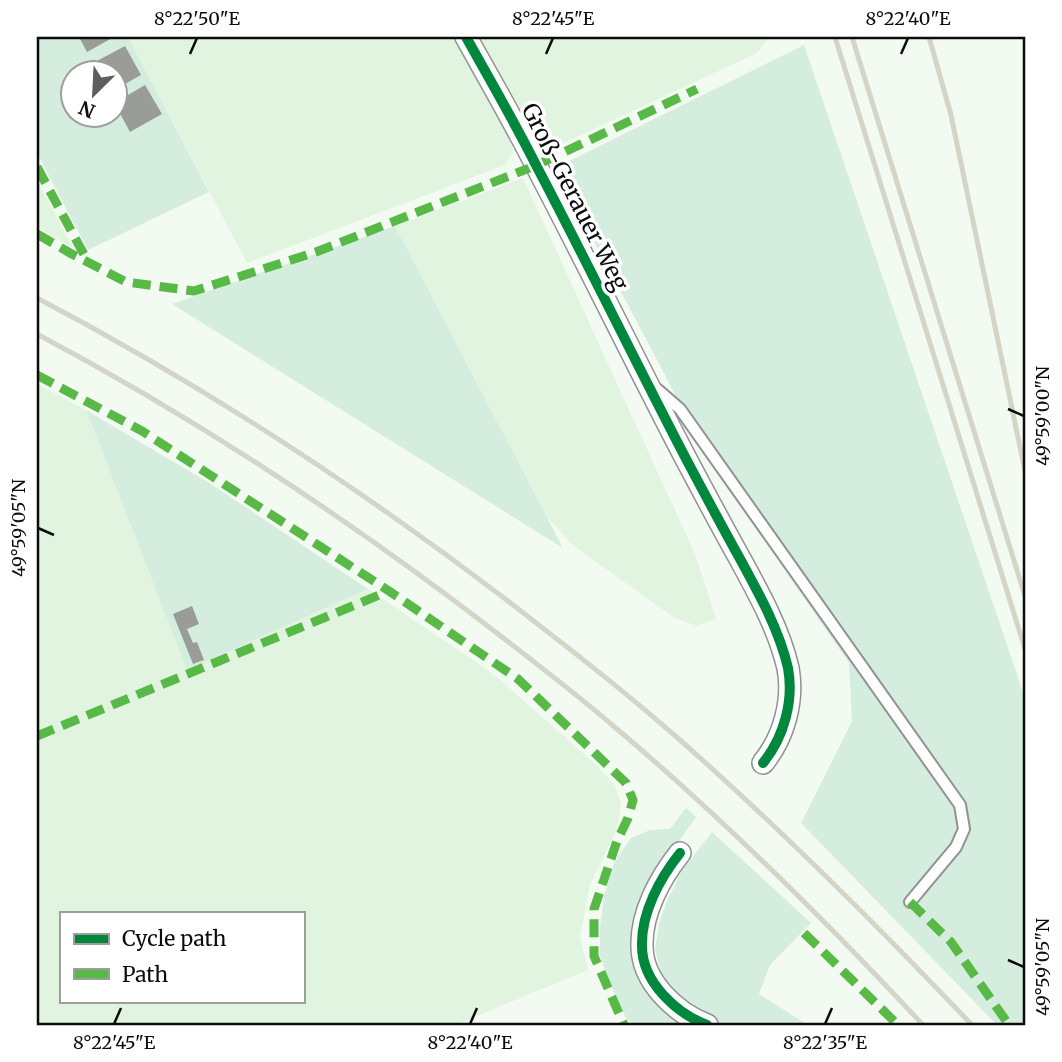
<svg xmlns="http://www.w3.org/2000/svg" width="1062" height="1062" viewBox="0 0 1062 1062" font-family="Merriweather,serif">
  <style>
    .farmland { fill: #e1f4e0; fill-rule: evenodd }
    .green { fill: #d5eddf; fill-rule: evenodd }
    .building { fill: #999c97 }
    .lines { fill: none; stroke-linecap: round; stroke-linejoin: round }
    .service-casing { stroke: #909390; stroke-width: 14 }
    .minor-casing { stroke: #909390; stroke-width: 24 }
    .service { stroke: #fdfefd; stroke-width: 10 }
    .minor { stroke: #fdfefd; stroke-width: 21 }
    .rail { stroke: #d4d5c6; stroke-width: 5 }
    .quiet { stroke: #58b947; stroke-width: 9; stroke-dasharray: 18 9; stroke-linecap: butt }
    .cycleway-casing { stroke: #fff; stroke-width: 15 }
    .cycleway { stroke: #00873e; stroke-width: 10 }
    .ticks { fill: none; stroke: #0c0c0c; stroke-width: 2.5 }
    .labels { text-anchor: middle; stroke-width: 7; stroke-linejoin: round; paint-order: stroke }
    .street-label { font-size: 23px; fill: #0c0c0c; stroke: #fff }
    .neatline { fill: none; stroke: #0c0c0c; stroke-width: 2.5 }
    .ticks-label { font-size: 18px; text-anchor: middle; fill: #0c0c0c }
  </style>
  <rect width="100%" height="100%" fill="#f3faf2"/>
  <g class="farmland">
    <polygon points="128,37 456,37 508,130 513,153 505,165 247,263"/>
    <polygon points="480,37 769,37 757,53 553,148 542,147"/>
    <polygon points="523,178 695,554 716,619 697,626 673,617 574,546 547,517 395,226"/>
    <polygon points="37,180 73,248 37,227"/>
    <path d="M37 384 86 410 187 669 368 589 492 673 592 761 615 785 621 805 617 829 590 885 580 937 588 970 455 1025H37ZM61 913H303V1001H61Z"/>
  </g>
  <g class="green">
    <path d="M37 37H128L209 192 88 250 37 153ZM74 74H116V116H74Z"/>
    <polygon points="804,45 1025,698 1025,1025 997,1025 801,823 852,721 849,663 707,458 664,373 555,168"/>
    <polygon points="395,226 547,517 563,548 172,304"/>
    <polygon points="86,410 211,484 368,589 187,670"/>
    <polygon points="686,808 696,817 661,866 636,957 692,1025 634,1025 626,1018 608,979 600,955 600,927 604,896 614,863 631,838 650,830 670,829"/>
    <polygon points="712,832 811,923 770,965 759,994 808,1025 721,1025 711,1021 673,992 661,972 655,949 659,924 667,901 681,872"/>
  </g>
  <g class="building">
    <polygon points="79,37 114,37 87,52"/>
    <polygon points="125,46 141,75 116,89 116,74 99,74 93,63"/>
    <polygon points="145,85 162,114 130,132 116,106 116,102"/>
    <polygon points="192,606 199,624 187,629 193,643 197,642 204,660 193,664 173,614"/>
  </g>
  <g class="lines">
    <g class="service-casing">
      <polyline id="service" points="657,389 680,409 960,805 964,829 956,847 910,902"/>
    </g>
    <g class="minor-casing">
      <g id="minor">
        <path d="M466 37C490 80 515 123 537 167 587 262 634 359 684 455 702 489 720 523 739 557 758 592 779 629 788 668 794 701 784 737 763 763"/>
        <path d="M680 853C660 878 641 913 642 946 642 982 676 1013 707 1025"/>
      </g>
    </g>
    <use href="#service" class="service"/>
    <use href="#minor" class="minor"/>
    <g class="rail">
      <polyline points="835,37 1025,649"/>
      <polyline points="852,37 1025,596"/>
      <polyline points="929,37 951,115 1025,471"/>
      <path d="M37 298C201 384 357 486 504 598 561 642 618 686 672 733 777 825 876 924 972 1025"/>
      <path d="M37 334C201 421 356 524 502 637 541 667 580 697 617 729 726 821 826 921 923 1025"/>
    </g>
    <g class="quiet">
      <polyline points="37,167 88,262"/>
      <polyline points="37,234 70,253 126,282 194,291 316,252 537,165 697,89"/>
      <polyline points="37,375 142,431 389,591 518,679 626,783 633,800 628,818 617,841 594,909 594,956 624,1025"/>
      <polyline points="37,736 389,591"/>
      <polyline points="910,902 951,942 1009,1025"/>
      <polyline points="804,933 898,1025"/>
    </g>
    <g class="cycleway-casing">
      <g id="cycleway">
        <path d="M466 37C490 80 515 123 537 167 587 262 634 359 684 455 702 489 720 523 739 557 758 592 779 629 788 668 794 701 784 737 763 763"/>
        <path d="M680 853C660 878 641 913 642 946 642 982 676 1013 707 1025"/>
      </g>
    </g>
    <use href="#cycleway" class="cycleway"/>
  </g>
  <path class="ticks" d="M190 54 197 38M546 54 553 38M901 54 908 38M1008 409 1024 416M38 528 54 535M1008 960 1024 967M114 1024 121 1008M470 1024 477 1008M825 1024 832 1008"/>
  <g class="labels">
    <g class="street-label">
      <text transform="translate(575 197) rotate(63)" y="8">Groß-Gerauer Weg</text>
    </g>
  </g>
  <rect width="1062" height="1062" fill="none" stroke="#ffffff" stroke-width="77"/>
  <rect x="60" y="912" width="245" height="91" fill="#ffffff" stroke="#9e9e9e" stroke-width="2"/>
  <rect x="74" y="934" width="35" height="10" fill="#00873e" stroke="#9e9e9e" stroke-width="2"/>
  <text x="122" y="946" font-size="21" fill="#0c0c0c">Cycle path</text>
  <rect x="74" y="969" width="35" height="10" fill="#58b947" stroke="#9e9e9e" stroke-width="2"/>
  <text x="122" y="982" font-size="21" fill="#0c0c0c">Path</text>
  <g transform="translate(94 94) rotate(204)"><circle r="33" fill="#ffffff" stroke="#9e9e9e" stroke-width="2"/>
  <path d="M0-5L12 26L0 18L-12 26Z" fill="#5d5f5c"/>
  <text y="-10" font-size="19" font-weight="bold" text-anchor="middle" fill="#0c0c0c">N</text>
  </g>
  <rect x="38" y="38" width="986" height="986" class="neatline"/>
  <g class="ticks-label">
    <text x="197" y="25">8°22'50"E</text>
    <text x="553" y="25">8°22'45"E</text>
    <text x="908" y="25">8°22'40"E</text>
    <text transform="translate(1043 416) rotate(-90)" y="6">49°59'00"N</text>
    <text transform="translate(19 528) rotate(-90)" y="6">49°59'05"N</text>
    <text transform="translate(1043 967) rotate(-90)" y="6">49°59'05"N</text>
    <text x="114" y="1049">8°22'45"E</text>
    <text x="470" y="1049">8°22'40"E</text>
    <text x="825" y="1049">8°22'35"E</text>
  </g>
</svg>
